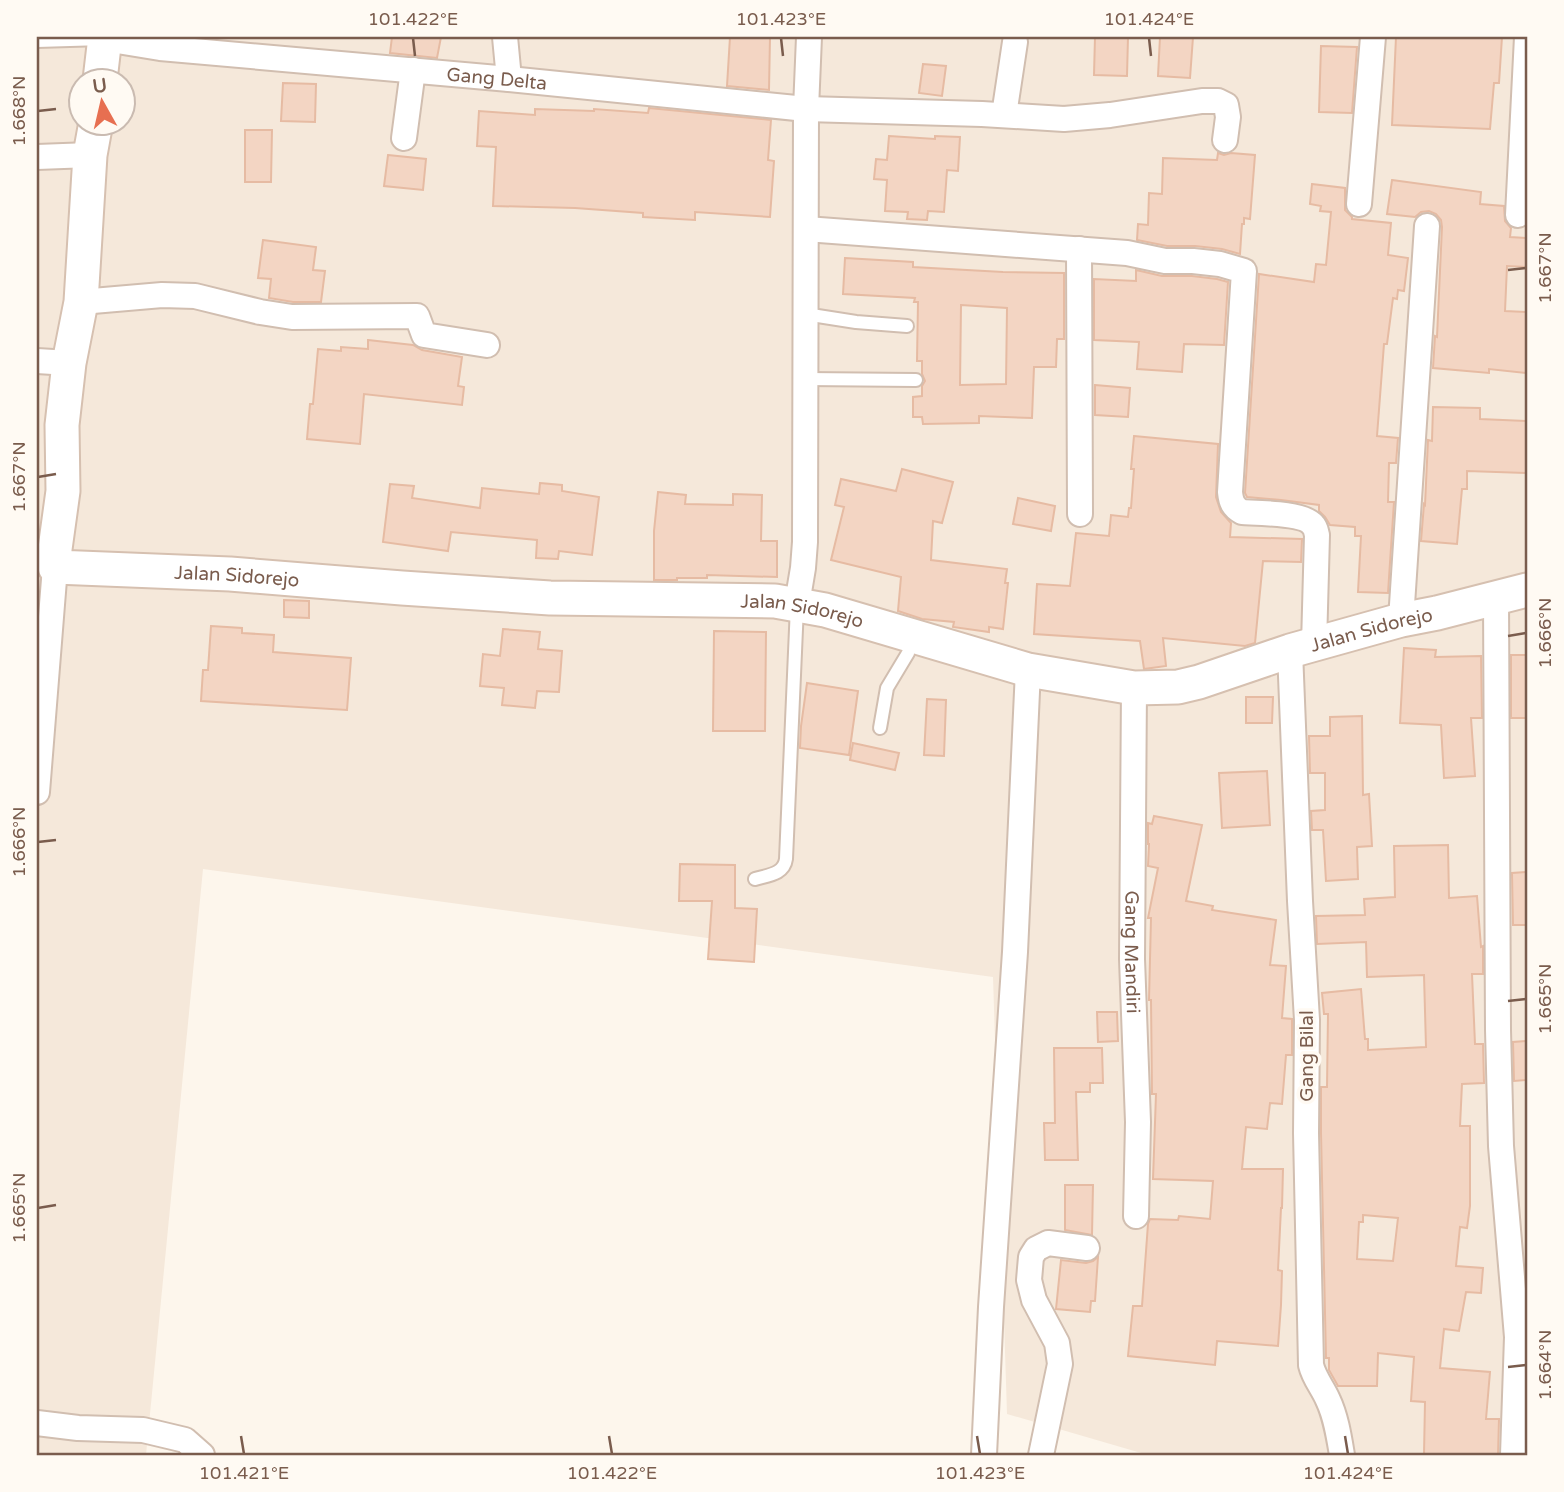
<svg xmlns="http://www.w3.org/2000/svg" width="1564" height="1492" viewBox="0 0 1564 1492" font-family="'Varela Round',sans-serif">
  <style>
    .residential { fill: #f5e8da; fill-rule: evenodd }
    .building { fill: #f3d5c3; stroke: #e6bba3; stroke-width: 2; fill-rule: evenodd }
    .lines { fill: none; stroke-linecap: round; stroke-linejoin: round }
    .lane-casing { stroke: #d1beb0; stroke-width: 16 }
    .street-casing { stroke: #d1beb0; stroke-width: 28 }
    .secondary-casing { stroke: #d6c0b0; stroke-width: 37 }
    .lane { stroke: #fff; stroke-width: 12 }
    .street { stroke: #fff; stroke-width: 24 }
    .secondary { stroke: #fff; stroke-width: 33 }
    .ticks { fill: none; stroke: #7a5c4d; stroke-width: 2.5 }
    .labels { text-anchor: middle; stroke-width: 7; stroke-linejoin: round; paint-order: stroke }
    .street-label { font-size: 19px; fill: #7a5c4d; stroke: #fffaf3 }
    .neatline { fill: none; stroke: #7a5c4d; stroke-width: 2.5 }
    .ticks-label { font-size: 18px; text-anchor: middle; fill: #7a5c4d }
  </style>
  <rect width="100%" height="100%" fill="#fdf6ec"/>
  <path class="residential" d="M37 37H1527V1455H1148L1007 1414 993 977 203 869 146 1455H37ZM80 80H122V122H80Z"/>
  <g class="building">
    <polygon points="392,37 441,37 437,58 390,53"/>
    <polygon points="730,37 770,37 769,90 727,86"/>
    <polygon points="1095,37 1128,37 1127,76 1094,75"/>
    <polygon points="1160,37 1193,37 1190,78 1158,76"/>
    <polygon points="1396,37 1502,37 1499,83 1494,83 1490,129 1392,125"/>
    <polygon points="1321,46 1357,47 1352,113 1319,112"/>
    <polygon points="923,64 946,66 942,96 919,93"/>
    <polygon points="283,83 316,84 315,122 281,121"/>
    <polygon points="649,108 771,120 768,160 774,161 770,217 695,212 695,220 643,217 643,213 575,208 493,206 496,147 477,146 479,111 535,115 535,109 594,111 594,109 648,113"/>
    <polygon points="245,130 272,130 271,182 245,182"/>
    <polygon points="889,136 935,139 935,136 960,137 958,171 947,170 944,212 928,211 927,220 907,219 908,212 885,211 887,180 874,179 876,159 887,160"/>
    <polygon points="1218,153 1224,155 1231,153 1255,155 1250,219 1244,218 1244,224 1242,224 1240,254 1222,249 1195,246 1167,246 1137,240 1138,224 1148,225 1149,193 1162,194 1163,158 1217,160"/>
    <polygon points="388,155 426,159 423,190 384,186"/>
    <polygon points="1392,180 1481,192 1480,204 1504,206 1505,221 1511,228 1510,237 1527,238 1527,267 1507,266 1505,311 1527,312 1527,373 1489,369 1489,373 1433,368 1435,336 1437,337 1442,227 1441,220 1436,214 1429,211 1421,212 1415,217 1387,214"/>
    <polygon points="1312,184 1345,188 1345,210 1352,217 1352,219 1391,223 1388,255 1408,258 1404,291 1398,290 1397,299 1393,298 1387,344 1384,344 1377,436 1398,438 1396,463 1389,463 1388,502 1394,502 1388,593 1358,592 1361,536 1355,536 1355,527 1330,525 1325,517 1319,511 1319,505 1281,500 1247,497 1245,493 1259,274 1314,282 1316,264 1326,265 1331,212 1320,211 1321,206 1310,204"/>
    <polygon points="263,240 316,247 313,270 325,271 321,302 293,302 269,298 271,279 258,278"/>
    <path d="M845 258 913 262V267L1003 272 1064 273V339H1057L1056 367H1034L1032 418 979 416V423L923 424 922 417H913V397L922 396V386L925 381 922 374V361H917L918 302H914L915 298 843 294ZM961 305 1007 308 1006 384 960 385Z"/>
    <polygon points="1136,270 1162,276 1192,276 1217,279 1228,282 1224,345 1184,344 1182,372 1137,369 1139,342 1094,340 1094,279 1136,281"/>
    <polygon points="368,340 413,345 422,350 462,357 458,386 464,387 462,405 364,394 360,444 307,439 310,404 313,404 318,349 341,351 341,347 368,349"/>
    <polygon points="1095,385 1130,388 1128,417 1095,415"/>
    <polygon points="1433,407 1480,408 1480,419 1527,421 1527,473 1467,471 1467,489 1462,489 1457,544 1421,541 1424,504 1425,505 1428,440 1432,441"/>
    <polygon points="1134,436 1218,444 1216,497 1221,512 1231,523 1230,537 1302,539 1301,562 1263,561 1255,643 1245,646 1163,638 1166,666 1144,669 1140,641 1034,634 1037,584 1070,586 1076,533 1109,536 1111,515 1128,517 1129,508 1131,508 1134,469 1131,469"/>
    <polygon points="902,469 953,482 942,523 933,521 931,560 1007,569 1005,583 1008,583 1003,629 989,627 989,632 953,627 954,622 922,619 898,611 901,577 831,560 844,507 835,505 841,479 896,491"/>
    <polygon points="540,483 562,485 562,491 599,497 592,555 559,551 558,559 536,558 537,540 451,532 448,551 383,542 390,484 414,486 412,498 480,508 482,488 539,494"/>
    <polygon points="658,492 686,495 685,504 733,505 733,494 762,495 761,541 777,541 777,577 707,575 707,578 677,578 677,580 654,580 654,531"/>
    <polygon points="1018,498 1055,506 1051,531 1013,524"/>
    <polygon points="284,600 309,601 309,618 284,617"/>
    <polygon points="211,626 242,628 242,633 274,635 273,652 351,658 347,710 201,701 203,670 208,670"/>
    <polygon points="503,629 540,632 538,649 562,651 559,692 537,691 535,708 502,705 504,688 480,686 483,654 500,656"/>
    <polygon points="714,631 766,632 765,731 713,731"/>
    <polygon points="1404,648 1436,650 1435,657 1481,656 1482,718 1471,718 1475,776 1444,778 1441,725 1400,723"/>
    <rect x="1511" y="655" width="16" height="63"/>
    <polygon points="807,683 858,691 849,755 800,748 801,726"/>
    <polygon points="1246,697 1273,697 1272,723 1246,723"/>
    <polygon points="927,699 946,700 944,756 924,755"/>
    <polygon points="1362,716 1363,795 1369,794 1372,846 1357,847 1358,879 1326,881 1323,830 1312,830 1311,811 1325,810 1325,773 1310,773 1309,736 1330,736 1330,717"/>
    <polygon points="853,743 899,753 895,770 850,760"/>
    <polygon points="1267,771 1270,825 1222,828 1219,773"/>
    <polygon points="1154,816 1202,825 1186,901 1213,906 1212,910 1276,920 1270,965 1286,966 1282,1018 1292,1019 1292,1055 1286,1055 1282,1104 1270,1103 1267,1129 1246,1127 1242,1169 1283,1169 1282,1208 1281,1208 1278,1270 1282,1271 1281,1305 1278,1346 1217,1341 1215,1365 1128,1356 1133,1306 1142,1306 1148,1224 1150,1219 1178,1220 1179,1216 1210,1219 1213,1181 1153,1179 1156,1094 1152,1094 1151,1000 1149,1000 1151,918 1148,918 1158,868 1148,866 1149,844 1148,844 1148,823 1152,824"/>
    <path d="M1448 845 1449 898 1477 896 1481 947 1483 946V974H1472L1475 1044H1483L1484 1083 1462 1084 1460 1126H1470V1206L1467 1228 1460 1227 1456 1266 1483 1268 1481 1293 1466 1292 1459 1331 1444 1329 1440 1368 1490 1372 1486 1419H1499L1498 1455H1424L1425 1402 1411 1401 1414 1357 1378 1353 1377 1386H1338L1329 1370V1358H1326L1321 1133V1087H1327L1328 1014H1324L1322 993 1361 989 1365 1039H1368V1050L1426 1047 1424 975 1367 977 1366 942 1317 944 1316 916 1365 915 1364 899 1395 897 1394 846ZM1363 1215 1398 1218 1393 1261 1357 1259 1359 1222H1363Z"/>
    <polygon points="680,864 735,865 735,908 757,909 754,962 708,959 712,901 679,901"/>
    <polygon points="1527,872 1527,925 1513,925 1512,873"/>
    <polygon points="1097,1012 1117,1012 1118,1041 1098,1042"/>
    <polygon points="1527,1041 1527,1080 1514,1081 1513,1042"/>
    <polygon points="1054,1048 1102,1048 1103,1083 1090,1083 1090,1092 1076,1092 1078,1160 1045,1160 1044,1123 1055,1123"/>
    <polygon points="1065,1185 1093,1185 1092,1235 1065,1230"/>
    <polygon points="1098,1257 1095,1301 1091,1301 1090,1312 1056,1309 1061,1260 1086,1263 1093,1261"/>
  </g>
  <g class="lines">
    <g class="lane-casing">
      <g id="lane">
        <polyline points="37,41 103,39"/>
        <polyline points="805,314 856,322 907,326"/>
        <polyline points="805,379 916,380"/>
        <polyline points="880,728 887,688 908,653 912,638"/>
        <path d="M755 879C769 875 784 874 786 859L797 606"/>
      </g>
    </g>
    <g class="street-casing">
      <g id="street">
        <polyline points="505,37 509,79"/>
        <path id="s1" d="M105 39 160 48 509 79 806 109 982 114 1064 119 1110 115 1202 101H1218L1226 105 1228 117 1225 140"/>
        <polyline points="1004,115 1015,42"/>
        <polyline points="404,138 413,70"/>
        <polyline points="37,157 90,155"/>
        <polyline points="1359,204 1373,37"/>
        <polyline points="1518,215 1527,37"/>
        <path d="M806 229 1127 253 1165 261H1193L1220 264 1244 271 1230 492C1231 502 1233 507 1242 512 1258 513 1304 513 1313 525 1316 528 1316 532 1317 535L1314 645"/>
        <polyline points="1079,249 1080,514"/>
        <polyline points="81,302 162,295 195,296 260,312 292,317 417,316 424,335 487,345"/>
        <polyline points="37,361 69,363"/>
        <polyline points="1496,598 1498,1030 1501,1146 1517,1337 1513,1455"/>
        <polyline points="797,604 803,568 805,542 806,109 809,37"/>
        <polyline points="1401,620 1427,226"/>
        <path d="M1290 651 1300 901 1307 1020 1306 1133 1311 1365C1314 1378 1323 1388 1328 1400 1336 1417 1339 1437 1342 1455"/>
        <path id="s2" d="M1134 688 1132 959 1138 1122 1136 1216"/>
        <polyline points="37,792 55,567"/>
        <polyline points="37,1423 78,1428 143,1430 185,1440 202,1455"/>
        <polyline points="984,1455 991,1307 1015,952 1028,670"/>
        <polyline points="1041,1455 1060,1364 1057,1343 1034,1300 1029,1280 1031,1257 1036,1249 1048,1243 1087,1248"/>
      </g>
    </g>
    <g class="secondary-casing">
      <g id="secondary">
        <polyline points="100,80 105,37"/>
        <path id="s3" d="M96 122 90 155 81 302 69 363 62 425 63 491 55 549V567L230 574 402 588 550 598 775 601 825 610 1028 670 1134 688 1178 687 1199 682 1290 651 1401 620 1437 613 1527 590"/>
      </g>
    </g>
    <use href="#lane" class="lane"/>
    <use href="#street" class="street"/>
    <use href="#secondary" class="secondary"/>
  </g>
  <path class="ticks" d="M413 38 415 56M781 38 783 56M1149 38 1151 56M38 111 56 109M1508 270 1526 268M38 477 56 474M1508 636 1526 633M38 842 56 840M1508 1001 1526 999M38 1208 56 1205M1508 1367 1526 1365M241 1436 244 1454M609 1436 612 1454M977 1436 980 1454M1345 1436 1348 1454"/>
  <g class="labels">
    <g class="street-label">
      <text dy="7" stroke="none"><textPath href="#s1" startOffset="394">Gang Delta</textPath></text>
      <text dy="7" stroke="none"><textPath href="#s3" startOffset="630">Jalan Sidorejo</textPath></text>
      <text dy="7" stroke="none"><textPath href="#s3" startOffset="1197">Jalan Sidorejo</textPath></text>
      <text dy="7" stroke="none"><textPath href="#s3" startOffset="1785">Jalan Sidorejo</textPath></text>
      <text dy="7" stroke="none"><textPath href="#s2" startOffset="264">Gang Mandiri</textPath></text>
      <text transform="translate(1306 1056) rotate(-90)" y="7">Gang Bilal</text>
    </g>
  </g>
  <rect width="1564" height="1492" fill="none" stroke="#fffaf3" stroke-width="77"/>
  <g transform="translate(102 102) rotate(352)"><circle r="33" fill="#fffaf3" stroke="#cabbb1" stroke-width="2"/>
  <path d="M0-5L12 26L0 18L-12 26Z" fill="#e76f51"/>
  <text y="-10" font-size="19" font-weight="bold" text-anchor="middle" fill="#7a5c4d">U</text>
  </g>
  <rect x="38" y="38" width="1488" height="1416" class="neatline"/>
  <g class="ticks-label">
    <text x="413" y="25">101.422°E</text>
    <text x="781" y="25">101.423°E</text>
    <text x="1149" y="25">101.424°E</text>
    <text transform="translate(19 111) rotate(-90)" y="6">1.668°N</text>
    <text transform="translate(1545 268) rotate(-90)" y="6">1.667°N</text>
    <text transform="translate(19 477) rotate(-90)" y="6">1.667°N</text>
    <text transform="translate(1545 633) rotate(-90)" y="6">1.666°N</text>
    <text transform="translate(19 842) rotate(-90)" y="6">1.666°N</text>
    <text transform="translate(1545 999) rotate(-90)" y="6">1.665°N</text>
    <text transform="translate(19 1208) rotate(-90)" y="6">1.665°N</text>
    <text transform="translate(1545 1365) rotate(-90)" y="6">1.664°N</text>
    <text x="244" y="1479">101.421°E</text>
    <text x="612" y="1479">101.422°E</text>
    <text x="980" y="1479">101.423°E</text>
    <text x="1348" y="1479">101.424°E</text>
  </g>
</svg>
